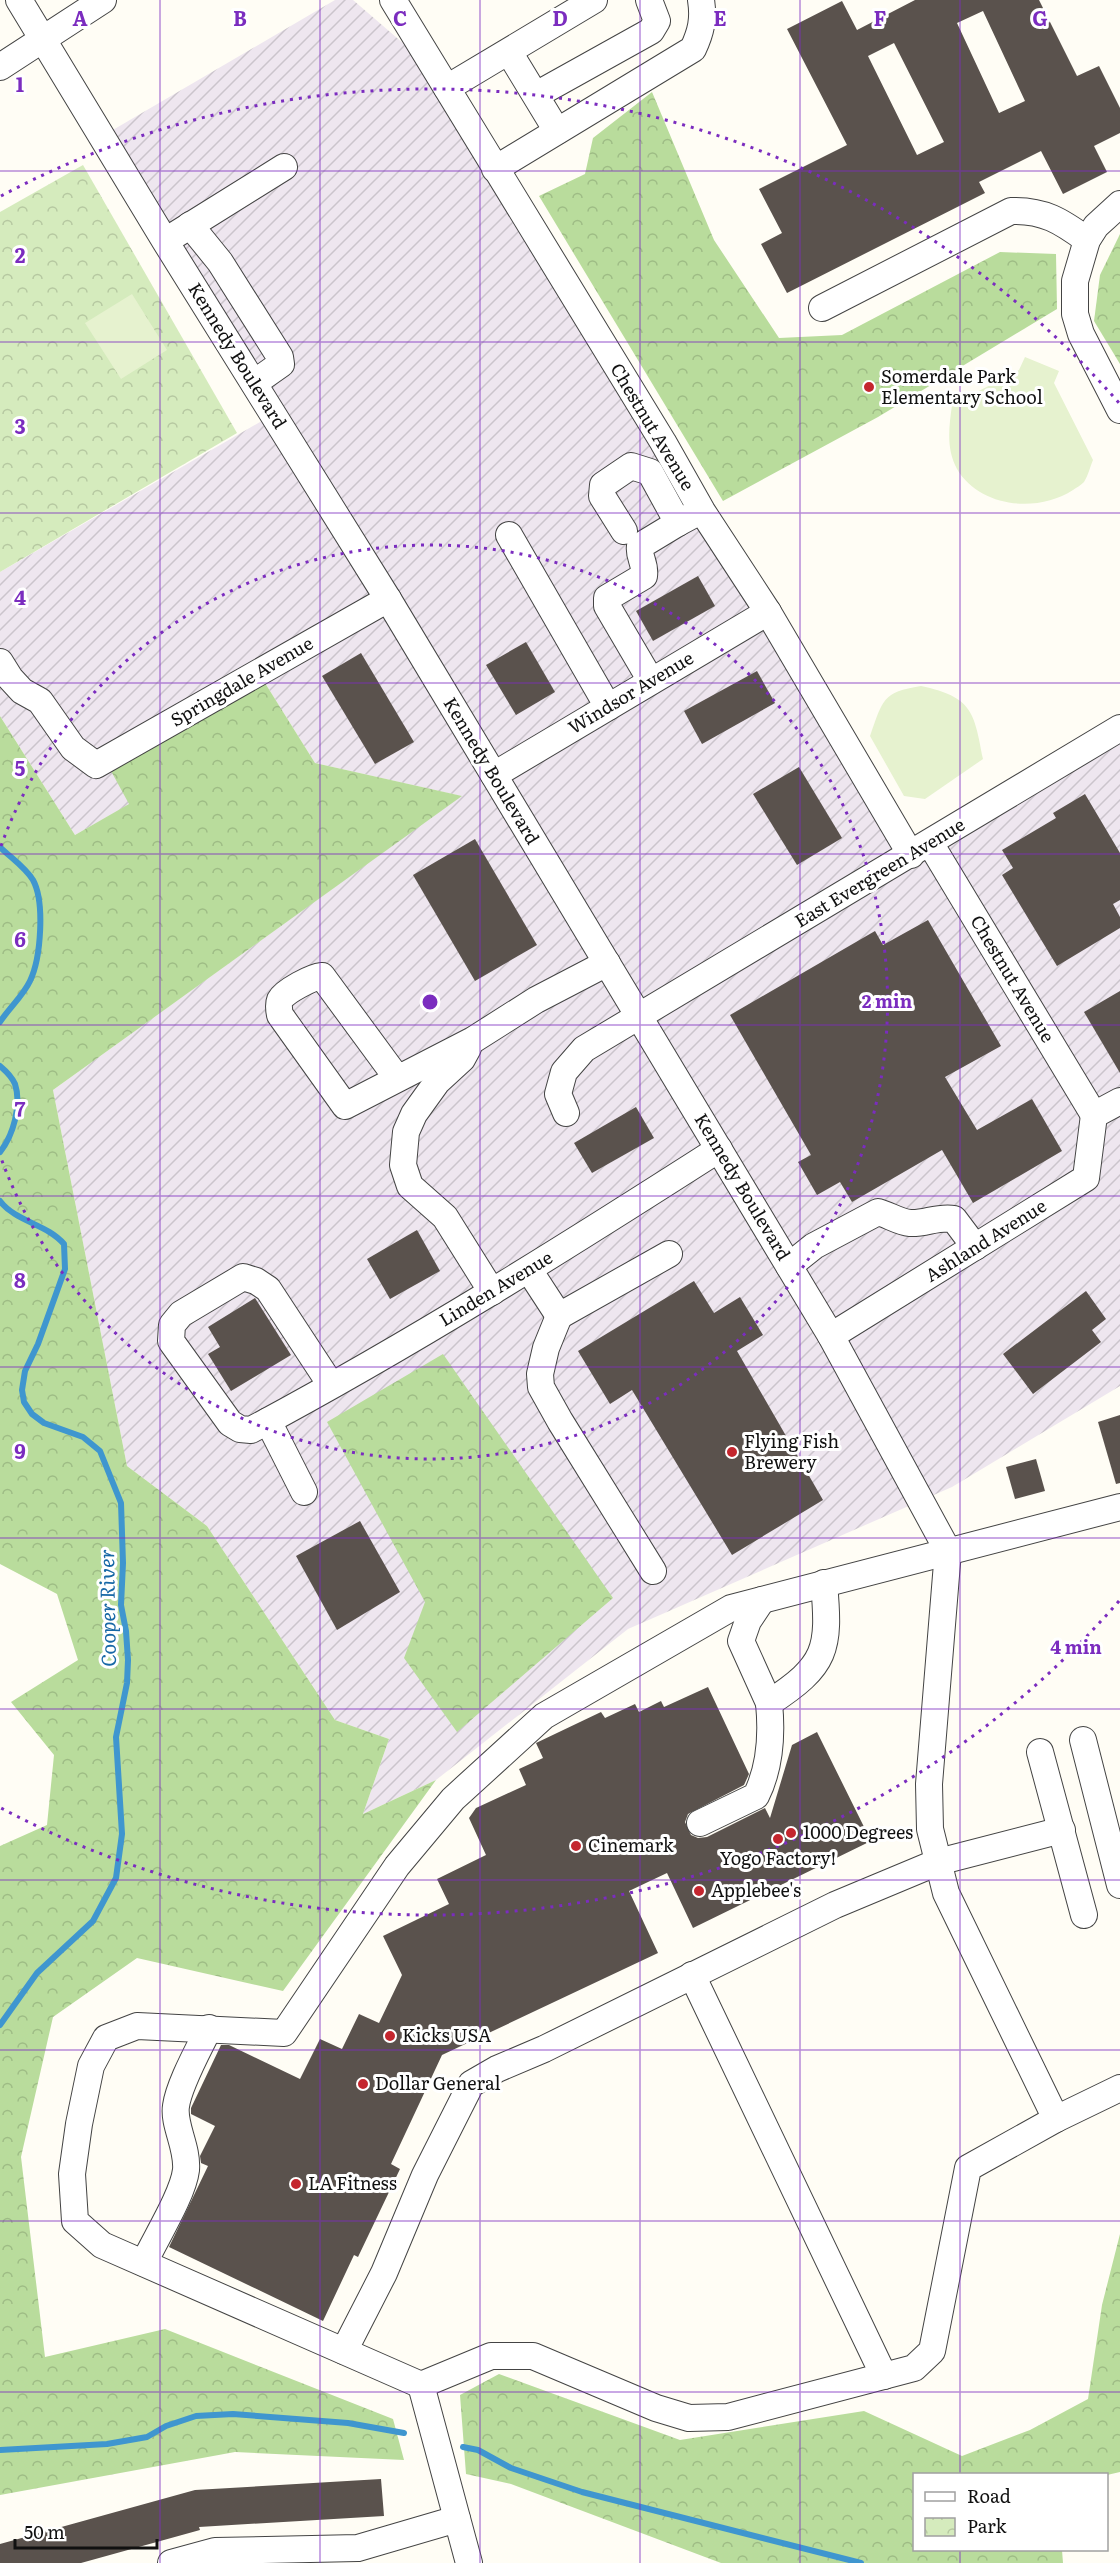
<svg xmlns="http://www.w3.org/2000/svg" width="1120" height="2563" viewBox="0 0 1120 2563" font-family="Literata,serif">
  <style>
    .industrial { fill: url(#industrial-furrows) }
    .forest { fill: url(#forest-crowns) }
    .park { fill: url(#park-crowns) }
    .pitch { fill: #e6f2cf }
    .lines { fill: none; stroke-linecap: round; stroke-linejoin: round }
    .stream { stroke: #3f96cf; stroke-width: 6 }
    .building { fill: #5a524d; fill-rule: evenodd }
    .minor-casing { stroke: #444; stroke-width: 28 }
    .minor { stroke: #fff; stroke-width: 26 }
    .grid { fill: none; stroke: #7b2cbf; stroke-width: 1.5; stroke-opacity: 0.55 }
    .ring { fill: none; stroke: #7b2cbf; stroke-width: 3; stroke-dasharray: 3 6 }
    .poi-dot { fill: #c4262e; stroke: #fff; stroke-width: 2 }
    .labels { text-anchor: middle; stroke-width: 6; stroke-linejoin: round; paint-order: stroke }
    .street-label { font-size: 18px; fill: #111; stroke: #fff }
    .poi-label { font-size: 18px; fill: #111; stroke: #fff; text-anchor: start }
    .water-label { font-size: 20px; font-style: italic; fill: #1768a6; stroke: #fff }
    .grid-label { font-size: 20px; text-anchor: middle; font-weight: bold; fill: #7b2cbf; stroke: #fff; stroke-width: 6; stroke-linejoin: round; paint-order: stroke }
    .centre { fill: #7b2cbf; stroke: #fff; stroke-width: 3 }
    .ring-label { font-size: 18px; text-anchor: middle; font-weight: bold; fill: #7b2cbf; stroke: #fff; stroke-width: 6; stroke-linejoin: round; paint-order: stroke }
  </style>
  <defs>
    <pattern id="industrial-furrows" width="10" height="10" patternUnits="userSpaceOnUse" patternTransform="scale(1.5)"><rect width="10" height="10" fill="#eee6ef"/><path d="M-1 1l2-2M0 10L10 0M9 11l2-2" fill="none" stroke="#cbc4cc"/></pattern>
    <pattern id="forest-crowns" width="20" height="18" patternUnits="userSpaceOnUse" patternTransform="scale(1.5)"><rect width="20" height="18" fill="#b9dc9c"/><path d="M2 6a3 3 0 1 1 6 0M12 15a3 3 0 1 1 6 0" fill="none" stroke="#9ebc85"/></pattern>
    <pattern id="park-crowns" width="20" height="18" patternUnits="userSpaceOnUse" patternTransform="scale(1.5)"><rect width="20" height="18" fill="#d5ebbd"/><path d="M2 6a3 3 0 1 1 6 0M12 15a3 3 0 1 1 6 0" fill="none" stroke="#b6c8a1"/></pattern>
  </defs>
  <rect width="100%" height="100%" fill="#fffdf5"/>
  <polygon class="industrial" points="335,0 353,0 426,63 915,851 1120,728 1120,1386 952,1487 628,1629 436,1780 363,1814 389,1739 335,1720 207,1526 127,1466 53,1090 461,796 315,763 260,675 106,760 130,804 75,835 0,716 0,572 272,415 106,134"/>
  <g class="forest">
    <polygon points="652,92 714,240 779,338 842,335 1000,252 1056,254 1057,309 878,417 723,501 539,196 585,174 593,138"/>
    <polygon points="1120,234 1120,364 1094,321 1100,275"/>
    <polygon points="260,675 315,763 462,796 53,1090 127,1466 207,1526 335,1720 389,1739 363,1814 436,1780 283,1991 137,1958 53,2017 21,2157 45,2357 165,2329 393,2419 404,2460 235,2452 0,2495 0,1846 47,1825 54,1755 11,1702 78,1660 57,1594 0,1564 0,716 75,835 129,804 105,760"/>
    <polygon points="443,1354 613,1598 457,1732 404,1658 425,1602 327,1422"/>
    <polygon points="1120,2234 1120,2472 1107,2475 914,2474 914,2550 1062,2550 1063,2563 721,2563 511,2484 466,2474 460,2395 499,2374 680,2440 864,2411 962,2456 1030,2430 1088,2399 1102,2305"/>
  </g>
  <polygon class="park" points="83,165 237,433 0,572 0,212"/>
  <g class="pitch">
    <polygon points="132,294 167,350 121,379 85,323"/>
    <path d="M1025 357 1059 371 1054 383 1093 460C1090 467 1088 476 1084 482 1081 485 1076 488 1073 490 1038 513 980 508 957 469 946 449 949 427 952 405L1019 370Z"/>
    <path d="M921 686C972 697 974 711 983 759L925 799 904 796 870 736C883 700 882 692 921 686Z"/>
  </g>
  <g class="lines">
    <g class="stream">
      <path d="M0 847C11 858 25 867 33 880 45 902 41 958 30 981 23 996 9 1008 0 1022"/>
      <path d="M0 1066C6 1071 12 1077 15 1084 22 1105 13 1136 0 1152"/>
      <path d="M0 1201C16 1222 47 1224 64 1244L65 1269 38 1344 25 1371 22 1390 24 1402 32 1414 44 1423 83 1437 100 1451 121 1503 123 1563 121 1605 126 1631 128 1660 127 1683 116 1737 122 1834 116 1878 93 1921 37 1973 0 2025"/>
      <polyline points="463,2447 478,2450 511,2468 582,2492 861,2563"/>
      <polyline points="0,2450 107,2444 147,2437 166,2426 196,2416 233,2414 348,2423 404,2433"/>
    </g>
  </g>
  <g class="building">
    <path d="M915 0H1039L1077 76 1099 66 1120 108V133L1094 146 1107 172 1063 194 1041 151 979 182 985 193 787 293 761 244 782 233 759 189 847 145 787 29 842 1 857 30ZM983 11 1025 101 999 113 957 23ZM894 43 944 142 917 155 868 56Z"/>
    <polygon points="698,576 715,606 653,641 636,611"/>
    <polygon points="526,642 555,692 516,715 486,665"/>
    <polygon points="361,653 414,742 375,764 322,676"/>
    <polygon points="757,671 775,703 702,744 684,711"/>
    <polygon points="799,767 842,838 797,865 753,794"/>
    <polygon points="1085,794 1120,853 1120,900 1113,904 1120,917 1120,928 1057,966 1002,875 1013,868 1002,850 1056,818 1053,813"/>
    <polygon points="475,839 537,945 475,981 413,875"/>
    <polygon points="928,920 1001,1046 945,1077 977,1130 1032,1099 1062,1151 973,1203 942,1150 852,1202 840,1182 817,1195 798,1162 811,1155 730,1015 875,931 883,945"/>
    <polygon points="1120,991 1120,1073 1084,1012"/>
    <polygon points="636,1107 654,1138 592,1173 574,1143"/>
    <polygon points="417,1230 440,1271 390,1299 367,1259"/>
    <polygon points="694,1281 714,1313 740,1297 763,1335 737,1351 823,1500 732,1555 632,1390 610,1404 578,1351"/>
    <polygon points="1086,1291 1106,1319 1092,1330 1101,1342 1033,1394 1003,1354"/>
    <polygon points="255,1298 291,1355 231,1391 208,1354 220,1347 208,1327"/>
    <polygon points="1120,1415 1120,1483 1116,1484 1098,1422"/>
    <polygon points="1036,1459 1045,1491 1015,1499 1006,1467"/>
    <polygon points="360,1521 400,1592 337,1630 296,1556"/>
    <polygon points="708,1687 749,1774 744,1785 688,1814 685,1822 691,1835 698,1838 707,1837 765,1808 770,1818 792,1745 817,1732 871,1841 693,1928 667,1873 629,1891 658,1953 442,2055 391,2164 400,2169 358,2257 354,2255 323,2321 169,2247 208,2166 201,2163 200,2156 215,2126 191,2114 191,2108 221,2045 229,2045 300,2079 320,2039 342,2049 359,2014 379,2023 402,1975 383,1936 449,1904 437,1879 486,1855 469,1818 476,1808 526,1785 519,1769 543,1758 536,1743 601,1712 605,1718 635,1704 639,1712 661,1701 664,1707"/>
    <polygon points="381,2479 384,2516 199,2527 200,2530 81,2563 0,2563 0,2544 195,2490"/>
  </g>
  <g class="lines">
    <g class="minor-casing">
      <g id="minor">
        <polyline points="19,0 165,241 388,599 831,1336 948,1551"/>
        <polyline points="393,0 663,442 702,511 768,612 911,855"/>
        <polyline points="509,52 557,131"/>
        <polyline points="0,67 103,0"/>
        <polyline points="447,88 594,0"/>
        <polyline points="536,95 651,31 657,21 649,0"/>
        <path d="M495 169 693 49C701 32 704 19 701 0"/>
        <polyline points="1120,204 1096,226 1087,240 1075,281 1075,314 1081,334 1120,410"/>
        <polyline points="190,225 220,262 280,357 281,364 254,383"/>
        <polyline points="175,235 284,167"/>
        <path d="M822 308 1011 211C1044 210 1061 221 1087 240"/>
        <polyline points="624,531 602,496 603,485 631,466 650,472 678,523 691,516"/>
        <polyline points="509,535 608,707"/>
        <polyline points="0,662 10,678 22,691 40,701 73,748 96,765 388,599"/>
        <path d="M651 681 607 606V598L644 576C646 563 638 557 640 546L678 523"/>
        <polyline points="494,775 768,612"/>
        <polyline points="930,843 1094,1115"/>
        <polyline points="468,1048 462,1059 437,1082 414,1114 406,1132 403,1165 410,1186 445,1217 492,1292"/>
        <path d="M397 1078 322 976C312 977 285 991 280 1000 278 1005 279 1010 280 1015L345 1106 473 1040 536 1000 607 963"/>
        <polyline points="566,1113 558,1094 564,1072 584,1049 1120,728"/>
        <polyline points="1094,1115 1120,1101"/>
        <path d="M789 1266 814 1246 878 1212C889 1215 899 1222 910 1223 925 1224 938 1216 954 1219L975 1247"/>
        <polyline points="529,1270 559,1316 669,1254"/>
        <polyline points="559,1316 546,1348 540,1374 541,1387 560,1421 653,1571"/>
        <polyline points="831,1336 1086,1178 1094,1115"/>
        <path d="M331 1385 268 1289 256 1281 243 1277 181 1314 172 1325 171 1341 230 1423 240 1429 251 1430C412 1344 566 1247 719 1149"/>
        <polyline points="268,1421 304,1492"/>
        <polyline points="1120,1507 731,1608 544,1716 453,1799 397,1866 284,2033 137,2026 106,2038 91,2066 79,2124 72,2174 75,2221 102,2245 421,2385 491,2356 533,2356 656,2408 689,2418 728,2417 914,2368 932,2351 968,2168 1056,2119 1120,2088"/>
        <polyline points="948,1551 929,1784 930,1829 946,1893 1056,2119"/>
        <path d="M762 1600 748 1621 741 1641 769 1703C827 1665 830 1650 824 1583"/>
        <polyline points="1083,1740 1120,1885"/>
        <polyline points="1040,1752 1084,1915"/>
        <path d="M700 1823 756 1796C770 1768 772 1733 769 1703"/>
        <polyline points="692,1975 884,2376"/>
        <path d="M144 2263C155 2239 183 2195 186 2170 188 2147 173 2125 176 2106 179 2084 199 2049 209 2028"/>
        <polyline points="344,2351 384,2273 425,2175 471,2084 497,2069 544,2049 835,1905 938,1862 1062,1830"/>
        <polyline points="421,2385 469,2563"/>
        <polyline points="171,2563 215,2551 358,2548 457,2519"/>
      </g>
    </g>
    <use href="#minor" class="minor"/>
  </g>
  <path class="grid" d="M160 0V2563M320 0V2563M480 0V2563M640 0V2563M800 0V2563M960 0V2474M0 171H1120M0 342H1120M0 513H1120M0 683H1120M0 854H1120M0 1025H1120M0 1196H1120M0 1367H1120M0 1538H1120M0 1709H1120M0 1880H1120M0 2050H1120M0 2221H1120M0 2392H1120M960 2550V2563"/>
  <g class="ring">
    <path d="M1 846A457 457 0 1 1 1 1158"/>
    <path d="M1119 1601A913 913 0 0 1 1 1808M1 196A913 913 0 0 1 1119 403"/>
  </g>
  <g class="poi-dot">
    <circle cx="869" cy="387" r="6"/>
    <circle cx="732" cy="1452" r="6"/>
    <circle cx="791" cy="1833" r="6"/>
    <circle cx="778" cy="1839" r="6"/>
    <circle cx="576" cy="1846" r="6"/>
    <circle cx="699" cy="1891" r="6"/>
    <circle cx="390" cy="2036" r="6"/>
    <circle cx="363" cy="2084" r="6"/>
    <circle cx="296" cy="2184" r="6"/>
  </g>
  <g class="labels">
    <g class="street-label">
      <text transform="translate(237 356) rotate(58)" y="6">Kennedy Boulevard</text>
      <text transform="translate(652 427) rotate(59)" y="6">Chestnut Avenue</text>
      <text transform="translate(242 682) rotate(-30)" y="6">Springdale Avenue</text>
      <text transform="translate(631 693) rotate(-31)" y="6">Windsor Avenue</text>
      <text transform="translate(491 771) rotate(59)" y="6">Kennedy Boulevard</text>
      <text transform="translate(880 873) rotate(-31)" y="6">East Evergreen Avenue</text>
      <text transform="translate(1012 979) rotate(59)" y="6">Chestnut Avenue</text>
      <text transform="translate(742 1187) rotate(59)" y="6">Kennedy Boulevard</text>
      <text transform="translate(986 1241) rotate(-32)" y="6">Ashland Avenue</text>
      <text transform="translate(496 1289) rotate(-31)" y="6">Linden Avenue</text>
    </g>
    <g class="poi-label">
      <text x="881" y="383">Somerdale Park<tspan x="881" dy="21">Elementary School</tspan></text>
      <text x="744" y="1448">Flying Fish<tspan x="744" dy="21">Brewery</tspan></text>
      <text x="803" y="1839">1000 Degrees</text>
      <text x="588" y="1852">Cinemark</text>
      <text x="778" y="1865" text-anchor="middle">Yogo Factory!</text>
      <text x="711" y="1897">Applebee's</text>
      <text x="402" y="2042">Kicks USA</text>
      <text x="375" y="2090">Dollar General</text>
      <text x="308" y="2190">LA Fitness</text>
    </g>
    <g class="water-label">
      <text transform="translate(108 1608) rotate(-91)" y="7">Cooper River</text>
    </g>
  </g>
  <g class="grid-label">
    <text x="80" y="26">A</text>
    <text x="240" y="26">B</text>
    <text x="400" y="26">C</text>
    <text x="560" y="26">D</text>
    <text x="720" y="26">E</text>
    <text x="880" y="26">F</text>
    <text x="1040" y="26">G</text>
    <text x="20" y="92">1</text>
    <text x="20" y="263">2</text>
    <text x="20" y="434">3</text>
    <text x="20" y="605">4</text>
    <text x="20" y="776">5</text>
    <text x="20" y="947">6</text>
    <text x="20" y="1117">7</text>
    <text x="20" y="1288">8</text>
    <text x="20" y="1459">9</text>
  </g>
  <circle cx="430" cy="1002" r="9" class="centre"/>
  <g class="ring-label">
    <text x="887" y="1008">2 min</text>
    <text x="1076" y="1654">4 min</text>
  </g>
  <rect x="913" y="2473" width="195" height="78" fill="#ffffff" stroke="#a0a0a0" stroke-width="1.5"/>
  <rect x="925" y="2492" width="30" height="9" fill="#ffffff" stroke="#a0a0a0" stroke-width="1.5"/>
  <text x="967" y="2503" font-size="18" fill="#111111">Road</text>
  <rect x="925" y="2518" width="30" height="18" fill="url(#park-crowns)" stroke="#a0a0a0" stroke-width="1.5"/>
  <text x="967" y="2533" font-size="18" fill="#111111">Park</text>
  <path d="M15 2539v9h142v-9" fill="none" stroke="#111111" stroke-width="3"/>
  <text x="24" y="2539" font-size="18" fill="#111111" stroke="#ffffff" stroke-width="4.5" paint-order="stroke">50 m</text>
</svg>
